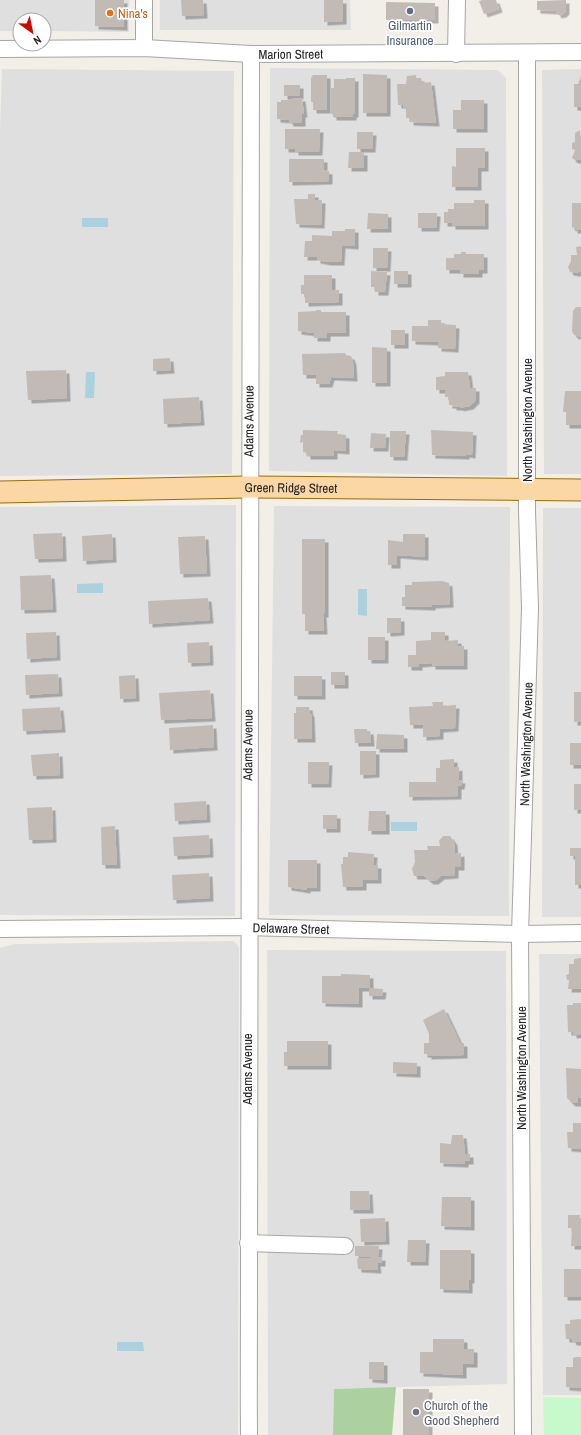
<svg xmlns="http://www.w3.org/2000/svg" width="581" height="1435" viewBox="0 0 581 1435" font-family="'Archivo Narrow',sans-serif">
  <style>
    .residential { fill: #e0dfdf }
    .forest { fill: #acd09f }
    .park { fill: #c8f9cd }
    .water { fill: #abd1de }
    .building { fill: #c2bbb5; filter: url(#shadow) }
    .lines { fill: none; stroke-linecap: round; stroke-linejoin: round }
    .minor-casing { stroke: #a6a6a6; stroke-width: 18 }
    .major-casing { stroke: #9c6c03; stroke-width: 23 }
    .minor { stroke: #fff; stroke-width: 16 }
    .major { stroke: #fad7a5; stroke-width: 21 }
    .service-dot { fill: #5c6f8a; stroke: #fff; stroke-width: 1.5 }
    .food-dot { fill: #e8710a; stroke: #fff; stroke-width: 1.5 }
    .worship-dot { fill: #6b7280; stroke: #fff; stroke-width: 1.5 }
    .labels { text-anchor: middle; stroke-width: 3.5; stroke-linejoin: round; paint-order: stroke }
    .food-label { font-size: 13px; fill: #c56008; stroke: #fff; text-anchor: start }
    .service-label { font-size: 13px; fill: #4e5e75; stroke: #fff }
    .street-label { font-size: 13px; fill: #222; stroke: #fff }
    .worship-label { font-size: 13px; fill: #5b616d; stroke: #fff; text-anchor: start }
  </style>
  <defs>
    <filter id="shadow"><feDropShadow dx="3.5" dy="3.5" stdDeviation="0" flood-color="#0004"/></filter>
  </defs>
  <rect width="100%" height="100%" fill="#f2efe9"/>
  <g class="residential">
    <polygon points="0,0 129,0 129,32 44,31 44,20 20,20 20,31 0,31"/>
    <polygon points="160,0 350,0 351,30 160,30"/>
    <polygon points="270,68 498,70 506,78 507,476 269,471"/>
    <polygon points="2,69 234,71 232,474 0,476 0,132"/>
    <polygon points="581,69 581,474 544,474 542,70"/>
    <polygon points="236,505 235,916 0,915 0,507"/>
    <polygon points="274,506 510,507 509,916 269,915"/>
    <polygon points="543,508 581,508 581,917 542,917"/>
    <polygon points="233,941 236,943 239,948 238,1435 0,1435 0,948 14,944"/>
    <polygon points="267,950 506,951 507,1384 334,1389 333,1435 268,1435"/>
    <polygon points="539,954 581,954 581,1395 543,1395"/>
  </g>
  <polygon class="forest" points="396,1387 392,1435 333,1435 334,1389"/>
  <polygon class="park" points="543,1397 581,1398 581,1435 544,1435"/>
  <g class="water">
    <rect x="82" y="218" width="26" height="9"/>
    <polygon points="86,372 95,372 94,398 85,398"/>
    <polygon points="103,583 103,593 77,593 77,584"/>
    <polygon points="358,589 367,589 367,616 358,615"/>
    <rect x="391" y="822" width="26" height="9"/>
    <polygon points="117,1342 143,1342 144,1351 117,1351"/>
  </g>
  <g class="building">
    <polygon points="95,0 124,0 124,27 95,26"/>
    <polygon points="181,0 203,0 204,15 182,16"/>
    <polygon points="324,0 343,0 343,21 324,22"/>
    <polygon points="482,0 496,0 499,9 484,14 479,1"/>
    <polygon points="566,0 566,11 563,14 558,15 556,11 537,10 537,1"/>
    <polygon points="386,2 435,3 435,20 386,20"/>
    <polygon points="363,74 387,75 387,113 363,113"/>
    <polygon points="313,75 327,75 327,110 313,110 313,102 311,102 311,78"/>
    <polygon points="416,75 416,78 421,78 422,83 431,82 436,123 410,122 410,118 406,118 406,109 403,109 403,105 398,105 397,84 406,84 407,76"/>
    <polygon points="581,76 581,107 574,107 574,84 578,84"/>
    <polygon points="346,78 355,78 355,114 353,114 353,117 333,117 333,114 331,114 331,88 334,88 334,79 346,79"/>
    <rect x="284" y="85" width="16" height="11"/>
    <polygon points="292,98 302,98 304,114 302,114 302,123 290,123 289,120 277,119 277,102 281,102 281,100 292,100"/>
    <polygon points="461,100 484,100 484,129 453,129 453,110 461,110"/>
    <polygon points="285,129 320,129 319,152 295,152 295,149 285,149"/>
    <polygon points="580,130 581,160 575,160 572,158 575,150 572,149 572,143 575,142 575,133"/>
    <polygon points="357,132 373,132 372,149 357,149"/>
    <polygon points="456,148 485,148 485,168 478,168 478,187 452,187 452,166 456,167"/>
    <polygon points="349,152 364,152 364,168 348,168"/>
    <polygon points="289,159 324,159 324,170 329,171 329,181 289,182"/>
    <polygon points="308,194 315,194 315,200 322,200 321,225 296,224 294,199 308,199"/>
    <polygon points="474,200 485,200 485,226 452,226 452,223 444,223 444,212 448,212 448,209 454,209 454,203 474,203"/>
    <polygon points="572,203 581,203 581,230 574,230 574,227 572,228"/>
    <polygon points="368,213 388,214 388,229 367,229"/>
    <polygon points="418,213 437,213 436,228 418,228"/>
    <polygon points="345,229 355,229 355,246 342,245 341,262 327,262 317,260 317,257 304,257 305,241 312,241 312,235 332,236 332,231 345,231"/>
    <polygon points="581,246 581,271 576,273 570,272 568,267 571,261 571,255 577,255 576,247"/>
    <polygon points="373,248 388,248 387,268 373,268"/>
    <polygon points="461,252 466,252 466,254 484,254 484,270 479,270 479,274 460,274 460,270 446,270 446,258 454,258 454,254 461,254"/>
    <polygon points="371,271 387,272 385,292 375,292 375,287 371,287"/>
    <rect x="394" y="271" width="14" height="13"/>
    <polygon points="304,275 332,275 332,290 339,290 339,302 305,303 305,294 301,294 301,285 304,285"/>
    <polygon points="576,307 581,307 581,337 574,335 572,331 573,311"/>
    <polygon points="316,310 321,310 321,312 346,312 346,333 327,333 327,338 314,338 314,333 298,331 298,312 316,311"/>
    <polygon points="428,320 441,320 441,324 456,325 455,349 438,348 438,342 412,341 412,326 428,326"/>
    <rect x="391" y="330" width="14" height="15"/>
    <polygon points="372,347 387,348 387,383 372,383"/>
    <polygon points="345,353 346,355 351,356 353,362 354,378 331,377 329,384 316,384 316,375 303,375 302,354"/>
    <polygon points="170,358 171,370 153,371 153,359"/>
    <polygon points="66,370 67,398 28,400 26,371"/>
    <polygon points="445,372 468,372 470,388 476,388 476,400 470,406 460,408 460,407 453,407 453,405 449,405 449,397 445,397 445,390 436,390 436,377 445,376"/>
    <polygon points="565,391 581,391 581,425 566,425 566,412 563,412"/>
    <polygon points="199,397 201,422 164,424 163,399"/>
    <polygon points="303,430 338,431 337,434 346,435 346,451 334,450 334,456 307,456 307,453 303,452 303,442 300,443 301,435 303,435"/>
    <polygon points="431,430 473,432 472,455 466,454 466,456 432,455"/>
    <polygon points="390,431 406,431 404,457 390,457"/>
    <polygon points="371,433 386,434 385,448 370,448"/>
    <polygon points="62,533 63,558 35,559 33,534"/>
    <polygon points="112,534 113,559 83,561 82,536"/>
    <polygon points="403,534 425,534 425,557 397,555 397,565 388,565 388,540 403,542"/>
    <polygon points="205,536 207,573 180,574 178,537"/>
    <polygon points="302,539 325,539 325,614 323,614 324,631 305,631 305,614 302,614"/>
    <polygon points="51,575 53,609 21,610 20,576"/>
    <polygon points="442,581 449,583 450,604 432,605 432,607 402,606 402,597 405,597 405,585 412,585 412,582"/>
    <polygon points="208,598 210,620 149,624 148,601"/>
    <polygon points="387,618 401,618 401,632 387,633"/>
    <polygon points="56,632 57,657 27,659 26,633"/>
    <polygon points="431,632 445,632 445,641 458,640 458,646 464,646 464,666 432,666 432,663 419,664 419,667 408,667 408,655 416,655 416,641 431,640"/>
    <rect x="368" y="637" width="17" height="23"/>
    <polygon points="209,642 210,662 188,663 187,643"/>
    <rect x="331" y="672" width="14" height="13"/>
    <polygon points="58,674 59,693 26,695 25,675"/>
    <polygon points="135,675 136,698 120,699 119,676"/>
    <rect x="294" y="676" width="28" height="20"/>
    <polygon points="210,690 212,718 161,720 159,693"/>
    <rect x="574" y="692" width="7" height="30"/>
    <polygon points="432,702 443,702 443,706 456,705 455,728 440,729 440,736 423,737 423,725 410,725 409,707 433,706"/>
    <polygon points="60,707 62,729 23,731 22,709"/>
    <polygon points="296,707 309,707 310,713 311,713 312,739 294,739 294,713 296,713"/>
    <polygon points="213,725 214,747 170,750 169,728"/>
    <polygon points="354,729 367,729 367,731 370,731 371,743 355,743"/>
    <polygon points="377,734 404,735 404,749 376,749"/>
    <rect x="570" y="743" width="11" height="22"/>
    <polygon points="360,751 376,751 376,774 360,775"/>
    <polygon points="59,753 60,775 33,776 31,755"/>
    <polygon points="454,759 454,768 459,767 459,780 462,780 461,786 458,786 458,796 409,797 409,782 436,782 436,768 440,768 440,760"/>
    <polygon points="308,762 329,762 328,784 308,784"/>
    <rect x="574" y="784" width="7" height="26"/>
    <polygon points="206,801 207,819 175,821 174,803"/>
    <polygon points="52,807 53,839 29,840 27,808"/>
    <polygon points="369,811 386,811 386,831 368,831"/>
    <rect x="323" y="815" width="14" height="14"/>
    <polygon points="115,826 117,865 102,865 101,827"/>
    <polygon points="209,835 210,854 174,856 173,837"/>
    <polygon points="443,836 450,836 454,842 455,854 461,853 461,867 455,867 455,875 441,876 435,881 430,881 424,876 414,876 412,869 415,862 414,850 428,850 427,846 440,846 439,841"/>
    <polygon points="570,848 581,848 581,885 575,885 575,856 570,856"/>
    <polygon points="348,852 374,854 373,865 378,865 378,880 363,880 363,887 343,887 341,864 343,864 343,857 348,857"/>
    <polygon points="288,860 317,860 317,888 307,888 307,890 288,887"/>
    <polygon points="209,873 210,898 173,900 172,875"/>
    <polygon points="581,958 581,989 568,989 569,980 567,980 566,975 569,974 569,964 574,964 574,959"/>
    <polygon points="341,974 370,975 370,988 383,989 382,996 369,996 369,988 359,988 359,1004 322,1003 322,976 341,976"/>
    <polygon points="573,1003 581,1003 581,1034 573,1035 573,1032 568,1032 567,1005 573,1005"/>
    <polygon points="444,1009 460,1043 464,1043 464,1055 428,1056 428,1054 424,1054 424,1043 429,1043 429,1034 423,1020"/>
    <polygon points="287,1041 328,1041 328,1066 284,1066 284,1052 287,1052"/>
    <polygon points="393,1062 417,1063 417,1074 393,1073"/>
    <polygon points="566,1068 581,1069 581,1098 578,1098 578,1103 572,1103 567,1098"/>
    <polygon points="573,1123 581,1123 581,1149 568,1148 567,1132 573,1132"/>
    <polygon points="452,1135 463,1135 465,1154 470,1154 470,1161 465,1161 465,1164 440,1163 440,1143 451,1144"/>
    <polygon points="350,1191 369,1191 370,1210 350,1210"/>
    <polygon points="442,1197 471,1197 471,1227 441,1226"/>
    <polygon points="568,1215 580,1215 581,1246 571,1246 572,1228 568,1228"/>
    <polygon points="385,1218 386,1241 361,1242 360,1219"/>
    <polygon points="408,1240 426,1240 425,1262 407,1262"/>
    <polygon points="355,1246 379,1246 378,1257 355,1256"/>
    <polygon points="440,1250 471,1250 471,1280 469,1280 469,1290 440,1289"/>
    <polygon points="382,1257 382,1263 377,1263 378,1270 358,1269 357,1259"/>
    <rect x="564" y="1269" width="17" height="28"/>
    <polygon points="581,1319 581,1342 573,1342 572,1339 566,1339 565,1324 570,1324 570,1320"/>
    <polygon points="433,1339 464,1339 464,1349 474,1349 474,1364 463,1364 463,1375 420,1373 420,1352 433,1352"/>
    <polygon points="576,1357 581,1357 581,1388 566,1387 566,1367 573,1367 573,1358"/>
    <polygon points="369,1362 384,1362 384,1380 369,1379"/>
    <rect x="403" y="1389" width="26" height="46"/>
  </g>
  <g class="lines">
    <g class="minor-casing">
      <g id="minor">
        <polyline points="144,0 144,48"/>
        <path id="s1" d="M0 49 144 48 251 54 581 52"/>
        <polyline points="456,54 457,0"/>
        <path id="s2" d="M0 929 246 927 520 934 581 933"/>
        <polyline points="248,1243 345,1246"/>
        <path id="s3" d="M249 1435C246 975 247 515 251 54"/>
        <path id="s4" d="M523 1435 520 934 530 608 527 511V53"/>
      </g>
    </g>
    <g class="major-casing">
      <g id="major">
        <path id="s5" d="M0 492 247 487 581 490"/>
      </g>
    </g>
    <use href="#minor" class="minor"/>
    <use href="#major" class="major"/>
  </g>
  <circle class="service-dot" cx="410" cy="11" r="4"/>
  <circle class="food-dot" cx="110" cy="13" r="4"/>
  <circle class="worship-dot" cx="416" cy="1412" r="4"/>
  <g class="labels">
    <g class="food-label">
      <text x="118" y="18">Nina's</text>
    </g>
    <g class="service-label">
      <text x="410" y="30">Gilmartin<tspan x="410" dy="15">Insurance</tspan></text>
    </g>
    <g class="street-label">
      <text dy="5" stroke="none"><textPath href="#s1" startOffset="291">Marion Street</textPath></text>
      <text transform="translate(527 420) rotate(-90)" y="5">North Washington Avenue</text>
      <text dy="5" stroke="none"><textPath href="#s3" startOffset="1014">Adams Avenue</textPath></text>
      <text dy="5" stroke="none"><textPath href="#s5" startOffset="291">Green Ridge Street</textPath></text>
      <text dy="5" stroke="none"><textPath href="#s4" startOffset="691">North Washington Avenue</textPath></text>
      <text dy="5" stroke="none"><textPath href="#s3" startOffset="690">Adams Avenue</textPath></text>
      <text dy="5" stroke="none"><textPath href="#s2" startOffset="291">Delaware Street</textPath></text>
      <text transform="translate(521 1068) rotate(-90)" y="5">North Washington Avenue</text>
      <text transform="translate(247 1069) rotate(-90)" y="5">Adams Avenue</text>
    </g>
    <g class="worship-label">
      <text x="424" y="1410">Church of the<tspan x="424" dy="15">Good Shepherd</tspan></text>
    </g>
  </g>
  <g transform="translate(32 32) rotate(147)"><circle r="19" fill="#ffffff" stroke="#a7a7a7"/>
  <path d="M0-3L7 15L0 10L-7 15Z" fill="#d00804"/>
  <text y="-6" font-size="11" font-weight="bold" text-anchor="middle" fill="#222222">N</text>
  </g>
</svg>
